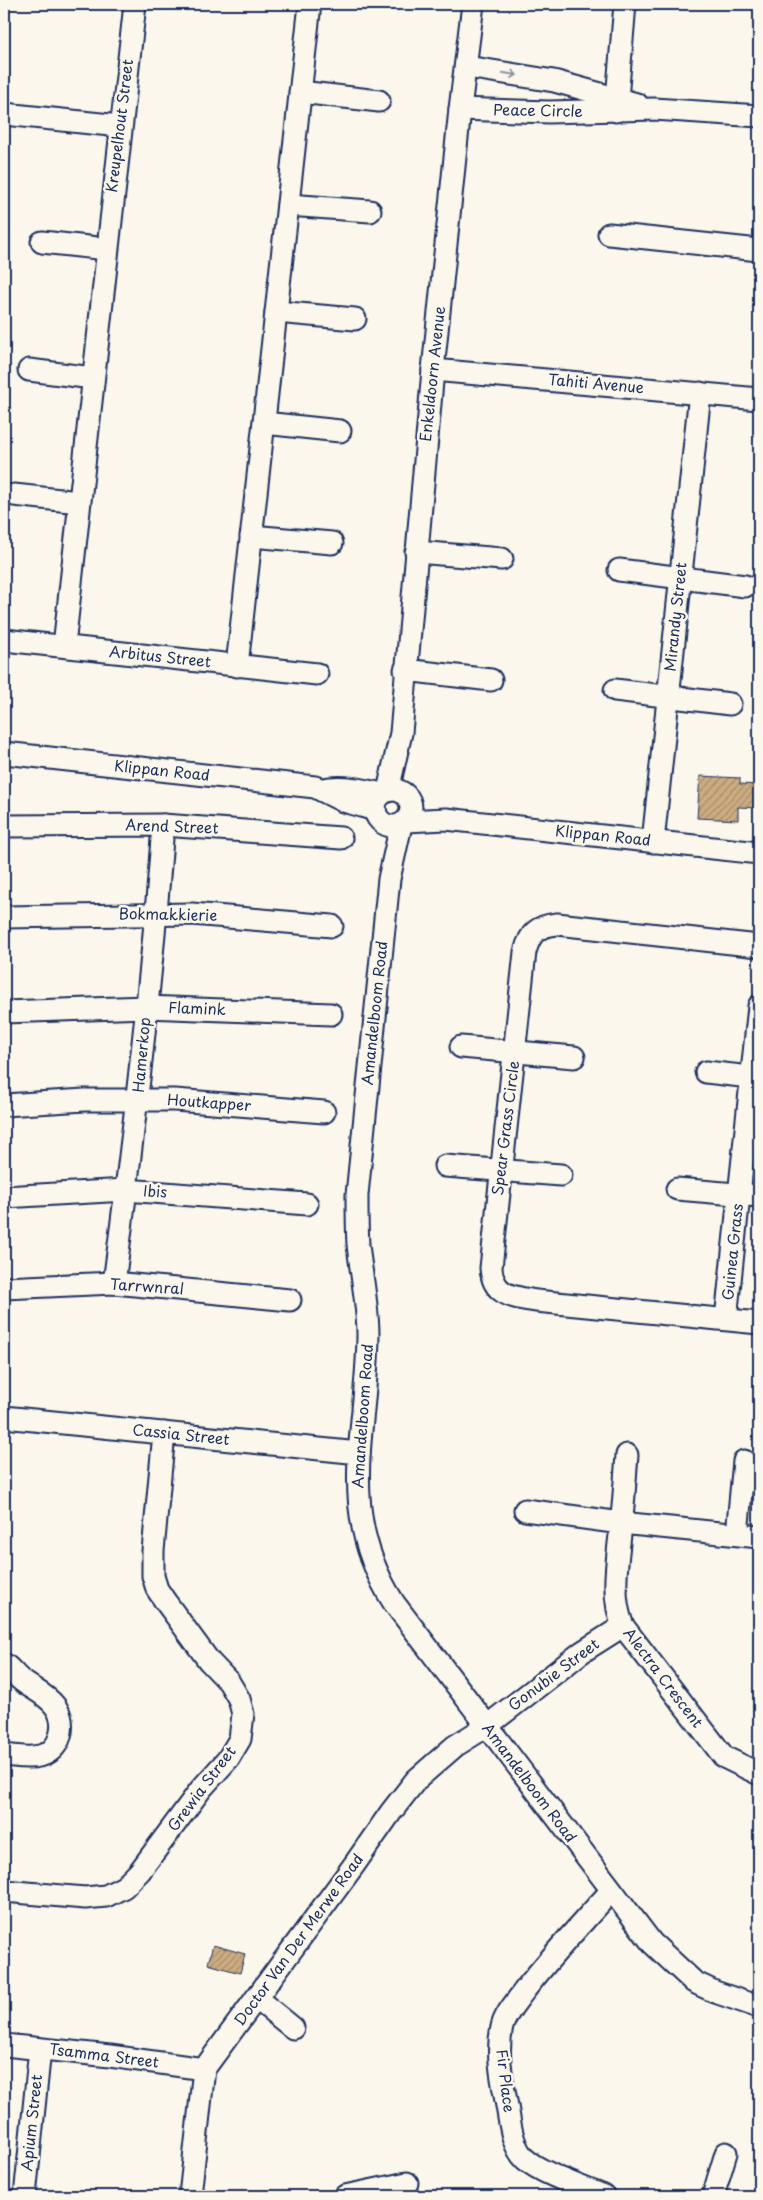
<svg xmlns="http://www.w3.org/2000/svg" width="763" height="2200" viewBox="0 0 763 2200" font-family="'Playpen Sans',sans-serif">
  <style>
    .building { fill: url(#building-hatch); stroke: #1b2f5e }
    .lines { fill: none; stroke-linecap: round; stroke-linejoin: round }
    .minor-casing { stroke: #1b2f5e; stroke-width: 25 }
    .minor { stroke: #fbf7ec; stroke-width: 21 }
    .oneway { stroke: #8b93a5 }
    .labels { text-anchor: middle; stroke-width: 5; stroke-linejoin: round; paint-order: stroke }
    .street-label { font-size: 15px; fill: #1b2f5e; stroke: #fbf7ec }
  </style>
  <defs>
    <pattern id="building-hatch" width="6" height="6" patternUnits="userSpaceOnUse" patternTransform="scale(1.25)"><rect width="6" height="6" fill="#cdac80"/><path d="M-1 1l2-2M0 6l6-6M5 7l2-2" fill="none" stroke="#a68c6c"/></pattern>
  </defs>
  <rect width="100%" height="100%" fill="#fbf7ec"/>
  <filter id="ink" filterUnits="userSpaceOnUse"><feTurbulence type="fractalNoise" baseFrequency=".02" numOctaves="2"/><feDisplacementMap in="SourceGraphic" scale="10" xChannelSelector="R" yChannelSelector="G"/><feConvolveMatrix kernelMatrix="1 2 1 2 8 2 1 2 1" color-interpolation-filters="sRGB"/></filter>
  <g filter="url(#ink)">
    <g class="building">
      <polygon points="700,776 740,778 740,784 759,785 759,808 738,807 738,820 697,818"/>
      <polygon points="213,1945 245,1954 240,1973 208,1964"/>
    </g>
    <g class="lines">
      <g class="minor-casing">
        <g id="minor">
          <polyline points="467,67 554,81 637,104"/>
          <polyline points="300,92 379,101"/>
          <polyline points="460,109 549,112 654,109 759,116"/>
          <polyline points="616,111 625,4"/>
          <polyline points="4,114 120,126"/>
          <polyline points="288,205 370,211"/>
          <polyline points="609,234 759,250"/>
          <polyline points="42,242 107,249"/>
          <polyline points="276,312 355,319"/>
          <polyline points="29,370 93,378"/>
          <polyline points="433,370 759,399"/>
          <polyline points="264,423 340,431"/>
          <polyline points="14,495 79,502"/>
          <polyline points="251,536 332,543"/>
          <polyline points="416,552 502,559"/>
          <polyline points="619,570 745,586"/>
          <polyline points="4,640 317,674"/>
          <polyline points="64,646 135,4"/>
          <polyline points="237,666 310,4"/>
          <polyline points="405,670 491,680"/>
          <polyline points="615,690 730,704"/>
          <polyline points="4,753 315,787 343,801 375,810"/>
          <path d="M323 789C342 785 364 790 382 794"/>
          <circle cx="393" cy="808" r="18"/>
          <polyline points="388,791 401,733 433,370 460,109 473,4"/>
          <polyline points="406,821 446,819 759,853"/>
          <path d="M401 825 389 879 357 1195C357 1211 357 1228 358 1244 361 1275 368 1304 368 1335 367 1435 335 1511 394 1603L652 1943 694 1982 715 1992 759 2007"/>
          <polyline points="4,826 163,825 341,838"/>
          <polyline points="653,842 700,393"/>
          <polyline points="4,917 192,914 332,926"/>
          <path d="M759 946 557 924C537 926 530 933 525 952L491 1268C493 1296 513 1297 536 1301L759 1323"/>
          <polyline points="4,1012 146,1007 331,1014"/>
          <polyline points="461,1047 574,1057"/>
          <polyline points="706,1072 759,1078"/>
          <polyline points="4,1105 85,1100 175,1100 324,1112"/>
          <polyline points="445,1166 561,1175"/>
          <polyline points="677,1189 759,1196"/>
          <polyline points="4,1197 126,1190 307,1204"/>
          <path d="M114 1283C134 1131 152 979 163 825"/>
          <polyline points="4,1288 114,1283 290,1300"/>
          <polyline points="726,1319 759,1006"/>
          <polyline points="4,1417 359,1453"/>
          <path d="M627 1455C625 1478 624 1502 621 1525 618 1558 610 1595 623 1626L724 1757 759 1774"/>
          <polyline points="525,1510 621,1523 759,1537"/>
          <polyline points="737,1534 744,1461"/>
          <path d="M4 1664C11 1668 14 1675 21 1680 32 1689 46 1694 55 1706 68 1723 61 1752 39 1756 28 1759 15 1756 4 1755"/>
          <polyline points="4,1891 85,1898 106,1896 124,1887 140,1871 201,1789 228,1759 240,1739 243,1714 239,1699 229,1682 209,1661 165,1601 157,1589 153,1576 153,1551 164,1433"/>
          <polyline points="256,1998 293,2028"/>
          <polyline points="4,2045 110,2056 204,2069"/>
          <polyline points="25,2196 40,2049"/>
          <polyline points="190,2196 204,2069 354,1865 391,1812 416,1780 455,1746 487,1726 582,1652 623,1626"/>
          <polyline points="345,2196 407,2183"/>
          <path d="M604 2196C584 2188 540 2173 525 2159 512 2146 510 2123 507 2106 502 2080 496 2053 502 2027 505 2014 516 2002 524 1991 551 1956 581 1924 611 1891"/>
          <polyline points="713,2196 726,2153"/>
        </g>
      </g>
      <use href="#minor" class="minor"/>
    </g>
    <defs><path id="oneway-shaft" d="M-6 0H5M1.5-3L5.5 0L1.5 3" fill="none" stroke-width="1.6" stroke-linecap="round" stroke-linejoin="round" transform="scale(1.25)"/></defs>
    <use class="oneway" href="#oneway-shaft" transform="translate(510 74) rotate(9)"/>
  </g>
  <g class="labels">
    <g class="street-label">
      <text transform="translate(538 111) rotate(1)" y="5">Peace Circle</text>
      <text transform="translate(120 126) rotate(-83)" y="5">Kreupelhout Street</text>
      <text transform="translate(433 374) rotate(-84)" y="5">Enkeldoorn Avenue</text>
      <text transform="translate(596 384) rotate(5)" y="5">Tahiti Avenue</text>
      <text transform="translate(676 617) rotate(-84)" y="5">Mirandy Street</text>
      <text transform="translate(160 657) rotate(6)" y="5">Arbitus Street</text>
      <text transform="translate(162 771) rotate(6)" y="5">Klippan Road</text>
      <text transform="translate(172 827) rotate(2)" y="5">Arend Street</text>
      <text transform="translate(603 836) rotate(6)" y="5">Klippan Road</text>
      <text transform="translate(168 915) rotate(1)" y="5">Bokmakkierie</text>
      <text transform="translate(197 1009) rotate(2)" y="5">Flamink</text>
      <text transform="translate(375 1013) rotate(-84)" y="5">Amandelboom Road</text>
      <text transform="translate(142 1055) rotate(-85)" y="5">Hamerkop</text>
      <text transform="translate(209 1103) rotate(4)" y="5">Houtkapper</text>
      <text transform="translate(506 1128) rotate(-83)" y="5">Spear Grass Circle</text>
      <text transform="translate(155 1192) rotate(3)" y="5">Ibis</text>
      <text transform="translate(733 1252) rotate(-84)" y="5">Guinea Grass</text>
      <text transform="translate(147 1287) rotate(4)" y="5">Tarrwnral</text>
      <text transform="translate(363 1416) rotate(-86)" y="5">Amandelboom Road</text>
      <text transform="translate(181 1435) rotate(6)" y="5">Cassia Street</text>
      <text transform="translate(554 1675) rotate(-37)" y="5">Gonubie Street</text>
      <text transform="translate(663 1678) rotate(53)" y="5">Alectra Crescent</text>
      <text transform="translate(529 1783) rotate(53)" y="5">Amandelboom Road</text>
      <text transform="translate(202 1789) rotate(-53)" y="5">Grewia Street</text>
      <text transform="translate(299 1940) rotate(-54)" y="5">Doctor Van Der Merwe Road</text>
      <text transform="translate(104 2056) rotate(7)" y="5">Tsamma Street</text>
      <text transform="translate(505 2081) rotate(83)" y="5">Fir Place</text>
      <text transform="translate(32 2123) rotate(-84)" y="5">Apium Street</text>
    </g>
  </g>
  <rect width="763" height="2200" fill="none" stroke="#fbf7ec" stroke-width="20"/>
  <rect x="10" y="10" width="743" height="2180" fill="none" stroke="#1b2f5e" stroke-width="2" filter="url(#ink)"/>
</svg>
